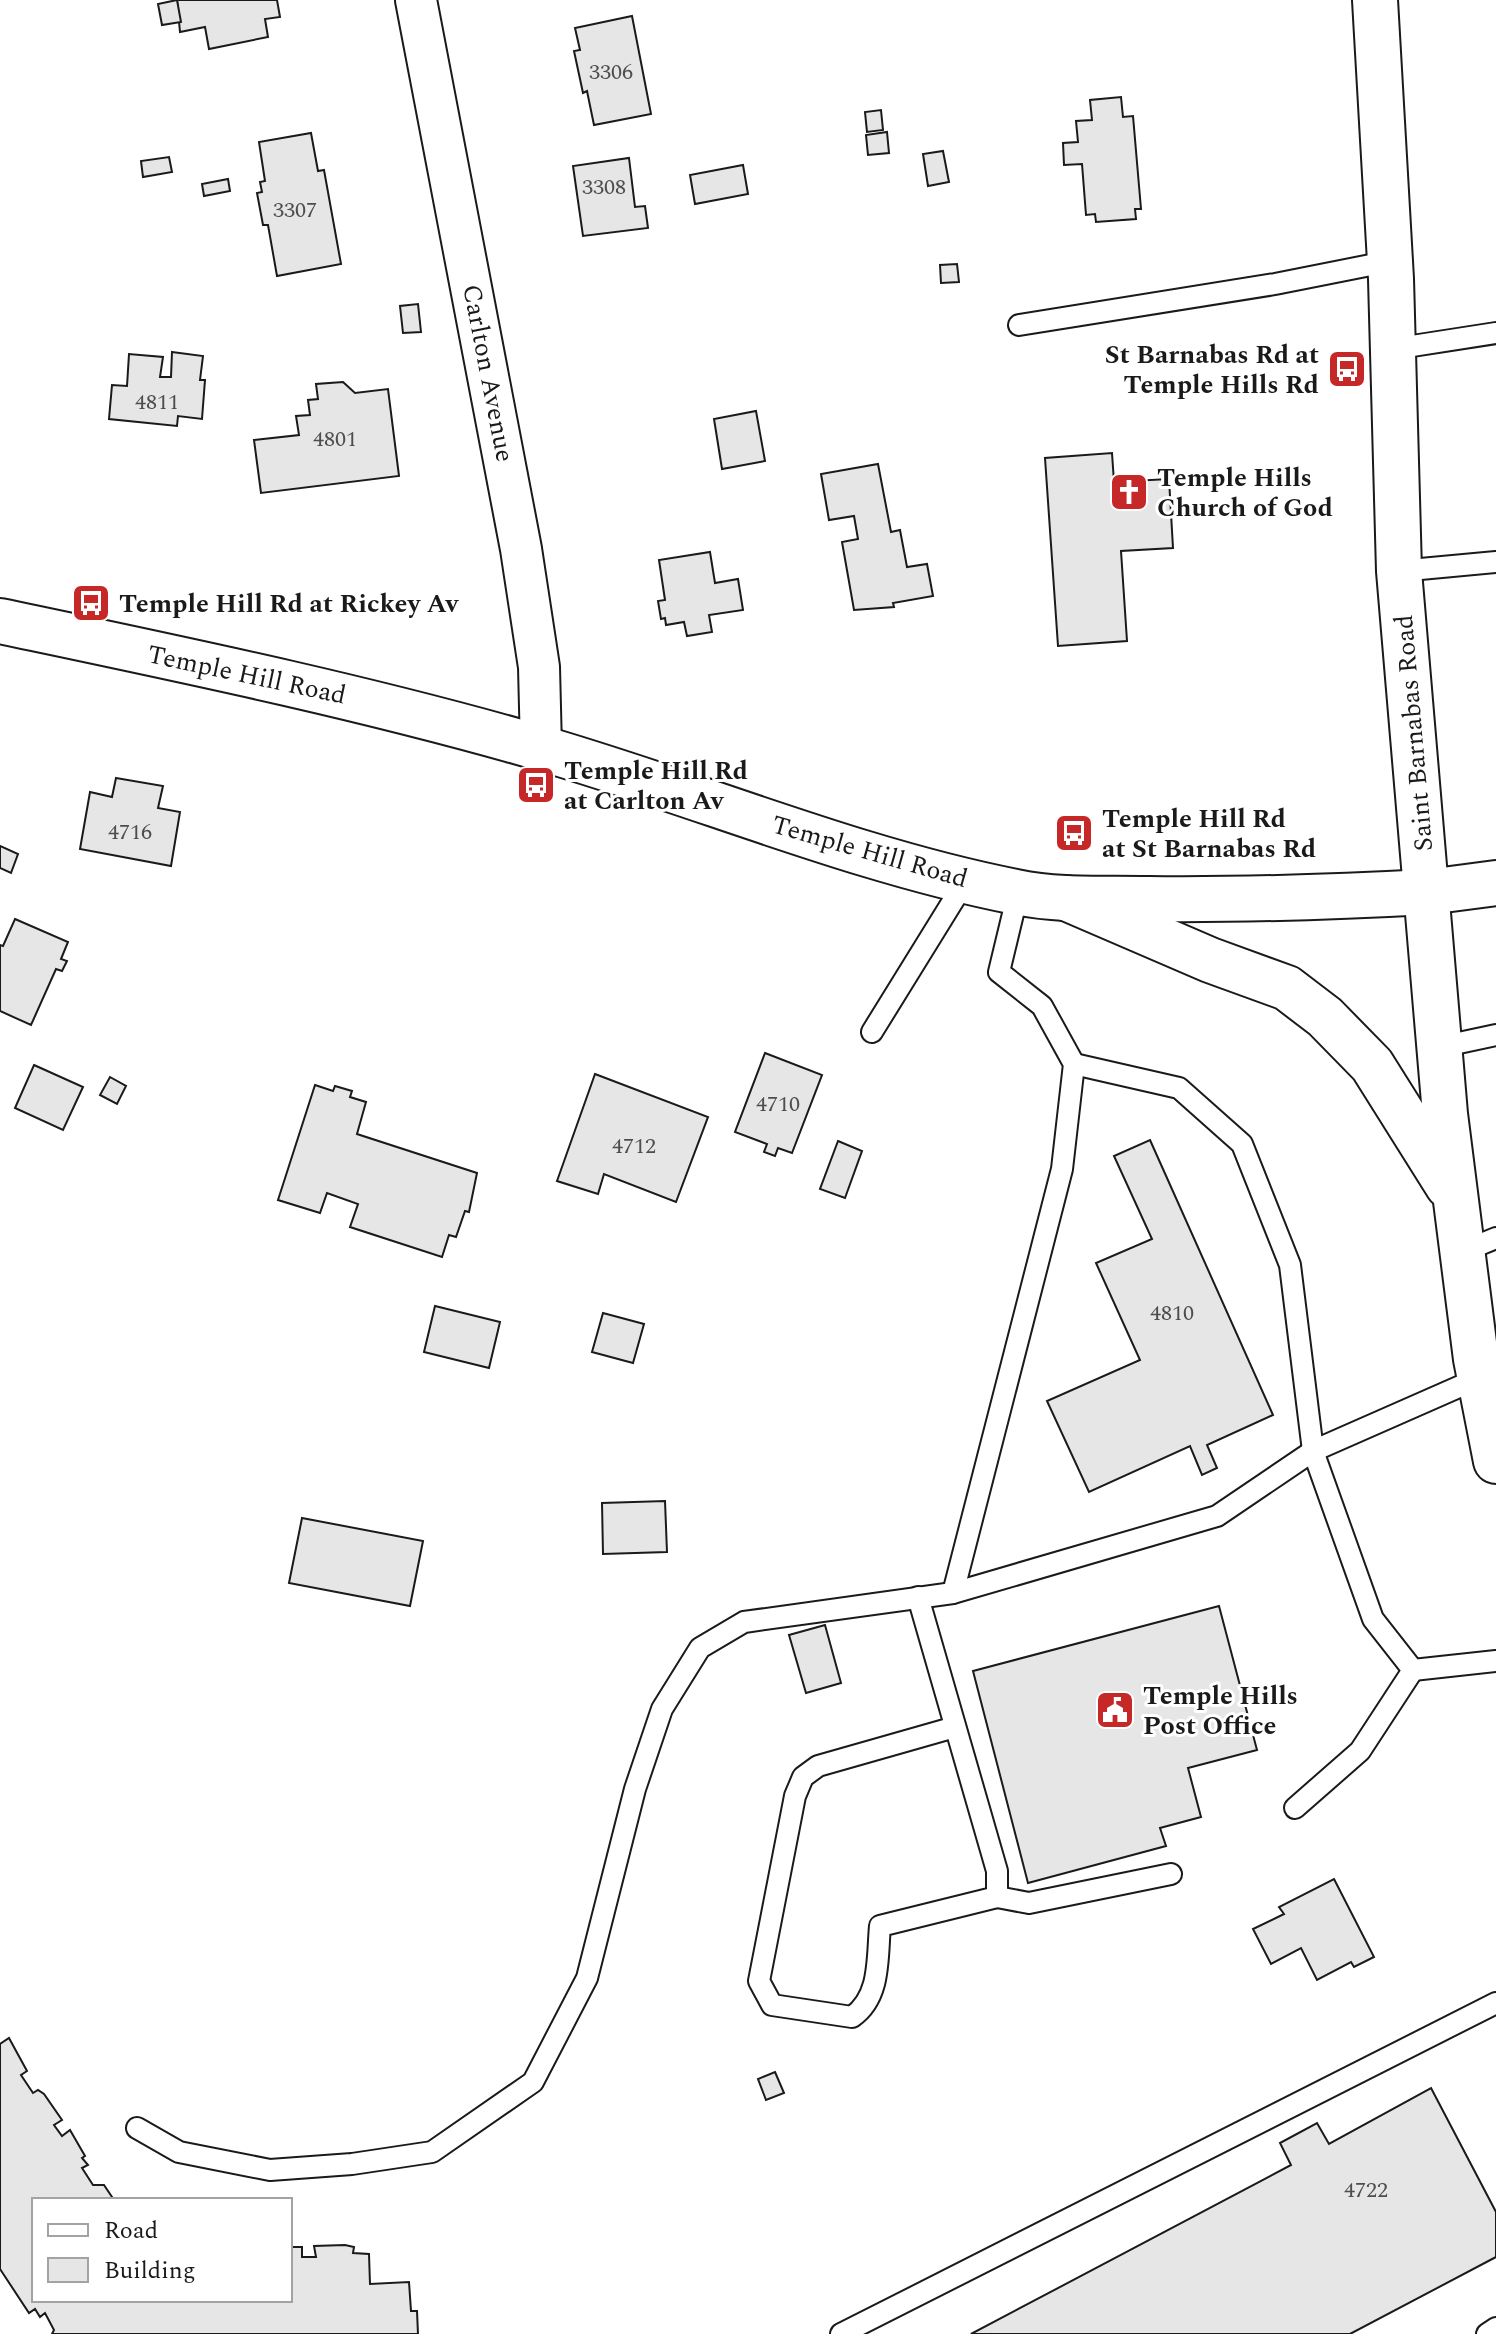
<svg xmlns="http://www.w3.org/2000/svg" width="1496" height="2334" viewBox="0 0 1496 2334" font-family="Spectral,serif">
  <style>
    .building { fill: #e6e6e6; stroke: #1a1a1a; stroke-width: 2 }
    .lines { fill: none; stroke-linecap: round; stroke-linejoin: round }
    .service-casing { stroke: #1a1a1a; stroke-width: 24 }
    .minor-casing { stroke: #1a1a1a; stroke-width: 44 }
    .tertiary-casing { stroke: #1a1a1a; stroke-width: 48 }
    .secondary-casing { stroke: #1a1a1a; stroke-width: 48 }
    .primary-casing { stroke: #1a1a1a; stroke-width: 48 }
    .service { stroke: #fff; stroke-width: 20 }
    .minor { stroke: #fff; stroke-width: 40 }
    .tertiary { stroke: #fff; stroke-width: 44 }
    .secondary { stroke: #fff; stroke-width: 44 }
    .primary { stroke: #fff; stroke-width: 44 }
    .labels { text-anchor: middle; stroke-width: 6; stroke-linejoin: round; paint-order: stroke }
    .number-label { font-size: 22px; fill: #4d4d4d }
    .poi-label { font-size: 26px; font-weight: bold; fill: #1a1a1a; stroke: #fff; text-anchor: start }
    .street-label { font-size: 26px; fill: #1a1a1a; stroke: #fff }
  </style>
  <rect width="100%" height="100%" fill="#fff"/>
  <g class="building">
    <polygon points="177,0 277,0 280,17 265,19 268,37 209,49 205,27 180,32"/>
    <polygon points="177,0 181,22 162,25 158,4"/>
    <polygon points="632,16 651,114 594,125 587,91 583,93 574,51 580,50 575,28"/>
    <polygon points="1121,97 1123,117 1133,116 1141,209 1135,209 1136,219 1096,222 1095,214 1086,215 1082,164 1064,165 1063,143 1078,142 1076,121 1092,120 1090,100"/>
    <polygon points="881,110 883,130 867,132 865,112"/>
    <polygon points="887,132 889,153 868,155 866,135"/>
    <polygon points="311,133 318,171 324,170 341,264 277,276 268,225 263,225 257,193 262,192 260,182 265,181 259,142"/>
    <polygon points="943,151 949,182 928,186 923,154"/>
    <polygon points="169,157 172,172 143,177 141,161"/>
    <polygon points="629,158 635,207 645,206 648,228 583,236 573,166"/>
    <polygon points="743,165 748,194 695,204 690,175"/>
    <polygon points="228,179 230,191 204,196 202,184"/>
    <polygon points="957,264 959,282 941,283 940,265"/>
    <polygon points="418,304 421,332 403,333 400,306"/>
    <polygon points="172,352 203,356 200,380 205,380 202,419 178,416 177,426 109,419 112,385 127,386 129,354 163,357 160,377 171,377"/>
    <polygon points="343,382 355,393 388,389 399,476 261,493 254,440 299,435 296,416 310,415 308,400 318,399 316,384"/>
    <polygon points="756,411 765,461 722,469 714,419"/>
    <polygon points="1112,453 1114,482 1169,479 1173,548 1121,551 1127,641 1058,646 1045,458"/>
    <polygon points="878,464 891,532 900,530 907,567 927,564 933,596 893,603 894,607 854,610 842,542 858,539 854,516 829,520 821,474"/>
    <polygon points="710,552 715,583 738,579 743,610 709,615 712,632 687,636 684,622 666,625 665,618 661,619 658,601 665,600 659,560"/>
    <polygon points="116,778 163,786 158,808 180,812 171,866 80,849 90,792 112,797"/>
    <polygon points="0,846 18,854 11,873 0,868"/>
    <polygon points="15,919 68,942 61,959 67,961 62,971 56,969 31,1025 0,1011 0,945 3,946"/>
    <polygon points="765,1053 822,1075 792,1153 778,1148 775,1156 764,1152 767,1144 735,1132"/>
    <polygon points="34,1065 83,1087 63,1130 15,1108"/>
    <polygon points="595,1074 708,1117 676,1202 604,1174 598,1194 557,1181"/>
    <polygon points="110,1077 126,1086 117,1104 100,1095"/>
    <polygon points="315,1085 333,1091 335,1086 352,1091 350,1097 366,1102 357,1134 477,1173 469,1212 465,1211 456,1237 449,1235 442,1257 350,1227 358,1204 327,1193 320,1213 278,1200"/>
    <polygon points="1150,1140 1273,1415 1207,1445 1217,1468 1202,1475 1190,1446 1089,1492 1047,1401 1140,1360 1096,1263 1152,1239 1114,1156"/>
    <polygon points="838,1141 862,1151 845,1198 820,1189"/>
    <polygon points="435,1306 500,1322 489,1368 424,1352"/>
    <polygon points="603,1313 644,1324 633,1363 592,1352"/>
    <polygon points="665,1501 667,1552 603,1554 602,1503"/>
    <polygon points="302,1518 423,1541 410,1606 289,1583"/>
    <polygon points="1219,1606 1257,1750 1188,1768 1201,1817 1160,1828 1166,1846 1028,1883 973,1671"/>
    <polygon points="825,1625 841,1683 806,1693 789,1635"/>
    <polygon points="1334,1879 1374,1957 1354,1967 1351,1962 1317,1980 1301,1948 1271,1964 1253,1929 1284,1914 1279,1907"/>
    <polygon points="9,2038 27,2071 21,2075 33,2093 38,2090 44,2094 62,2120 54,2125 62,2136 70,2130 85,2156 82,2158 88,2165 82,2168 93,2185 104,2185 114,2200 34,2200 34,2300 290,2300 290,2247 302,2247 302,2257 316,2257 314,2246 345,2245 354,2247 353,2253 369,2254 370,2284 409,2282 411,2311 417,2311 418,2334 52,2334 54,2330 45,2313 40,2317 35,2309 29,2313 0,2269 0,2044"/>
    <polygon points="775,2072 784,2093 766,2100 758,2079"/>
    <polygon points="1431,2088 1496,2212 1496,2257 1350,2334 971,2334 1291,2165 1280,2143 1317,2123 1329,2144"/>
  </g>
  <g class="lines">
    <g class="service-casing">
      <g id="service">
        <polyline points="1019,325 1275,284 1391,261"/>
        <polyline points="1393,349 1496,333"/>
        <polyline points="1399,571 1496,562"/>
        <polyline points="872,1032 966,880"/>
        <polyline points="1440,1047 1496,1035"/>
        <polyline points="1074,1064 1179,1088 1242,1144 1290,1265 1313,1451 1373,1619 1413,1670 1496,1661"/>
        <polyline points="1462,1252 1496,1238"/>
        <polyline points="953,1593 1062,1169 1074,1064 1042,1006 999,972 1018,893"/>
        <path d="M918 1597 997 1871V1897L880 1926C877 1958 881 1997 852 2017L772 2005 759 1981 795 1796 803 1777 818 1766 955 1727"/>
        <polyline points="1295,1808 1360,1751 1413,1670"/>
        <polyline points="997,1897 1029,1903 1171,1874"/>
        <polyline points="137,2128 179,2152 270,2170 352,2164 432,2152 533,2082 587,1978 635,1789 662,1709 700,1648 744,1622 953,1593 1217,1516 1313,1451 1479,1378"/>
        <polyline points="841,2334 1496,2003"/>
        <polyline points="1487,2334 1496,2328"/>
      </g>
    </g>
    <g class="minor-casing">
      <polyline id="minor" points="416,0 521,549 539,667 541,748"/>
    </g>
    <g class="tertiary-casing">
      <polyline id="tertiary" points="1428,892 1496,883"/>
    </g>
    <g class="secondary-casing">
      <path id="secondary" d="M0 621C180 659 360 696 537 747 697 793 853 860 1016 892 1059 901 1104 898 1148 899 1242 900 1334 897 1428 892"/>
    </g>
    <g class="primary-casing">
      <g id="primary">
        <polyline points="1375,0 1391,279 1399,571 1445,1114 1476,1359 1496,1461"/>
        <polyline points="1066,898 1210,960 1287,988 1325,1017 1372,1065 1448,1186"/>
      </g>
    </g>
    <use href="#service" class="service"/>
    <use href="#minor" class="minor"/>
    <use href="#tertiary" class="tertiary"/>
    <use href="#secondary" class="secondary"/>
    <use href="#primary" class="primary"/>
  </g>
  <defs>
    <g id="bus-square" transform="scale(2)"><rect x="-9" y="-9" width="18" height="18" rx="4" fill="#c62828" stroke="#fff"/><path d="M-5-6H5V4H4V6H2V4H-2V6H-4V4H-5ZM-3.5-4V0h7V-4ZM-3.5 1.2v1.5H-2V1.2ZM2 1.2v1.5H3.5V1.2Z" fill="#fff"/></g>
    <g id="church-square" transform="scale(2)"><rect x="-9" y="-9" width="18" height="18" rx="4" fill="#c62828" stroke="#fff"/><path d="M-1.2-6h2.4v3.5h3.3v2.4h-3.3V6h-2.4V-.1h-3.3v-2.4h3.3Z" fill="#fff"/></g>
    <g id="civic-square" transform="scale(2)"><rect x="-9" y="-9" width="18" height="18" rx="4" fill="#c62828" stroke="#fff"/><path d="M-.6-6.5H3V-4.5H.6V-3L4-1V1h2V6H-6V1h2V-1L-.6-3ZM-1.2 2.5V6h2.4V2.5Z" fill="#fff"/></g>
  </defs>
  <g fill-rule="evenodd">
    <use href="#bus-square" x="1347" y="369"/>
    <use href="#church-square" x="1129" y="492"/>
    <use href="#bus-square" x="91" y="603"/>
    <use href="#bus-square" x="536" y="785"/>
    <use href="#bus-square" x="1074" y="833"/>
    <use href="#civic-square" x="1115" y="1710"/>
  </g>
  <g class="labels">
    <g class="number-label">
      <text x="611" y="79">3306</text>
      <text x="604" y="194">3308</text>
      <text x="295" y="217">3307</text>
      <text x="157" y="409">4811</text>
      <text x="335" y="446">4801</text>
      <text x="130" y="839">4716</text>
      <text x="778" y="1111">4710</text>
      <text x="634" y="1153">4712</text>
      <text x="1172" y="1320">4810</text>
      <text x="1366" y="2197">4722</text>
    </g>
    <g class="poi-label">
      <text x="1319" y="363" text-anchor="end">St Barnabas Rd at<tspan x="1319" dy="30">Temple Hills Rd</tspan></text>
      <text x="1157" y="486">Temple Hills<tspan x="1157" dy="30">Church of God</tspan></text>
      <text x="119" y="612">Temple Hill Rd at Rickey Av</text>
      <text x="564" y="779">Temple Hill Rd<tspan x="564" dy="30">at Carlton Av</tspan></text>
      <text x="1102" y="827">Temple Hill Rd<tspan x="1102" dy="30">at St Barnabas Rd</tspan></text>
      <text x="1143" y="1704">Temple Hills<tspan x="1143" dy="30">Post Office</tspan></text>
    </g>
    <g class="street-label">
      <text transform="translate(489 373) rotate(79)" y="9">Carlton Avenue</text>
      <text transform="translate(247 674) rotate(12)" y="9">Temple Hill Road</text>
      <text transform="translate(1413 733) rotate(-95)" y="9">Saint Barnabas Road</text>
      <text transform="translate(870 851) rotate(16)" y="9">Temple Hill Road</text>
    </g>
  </g>
  <rect x="32" y="2198" width="260" height="104" fill="#ffffff" stroke="#a3a3a3" stroke-width="2"/>
  <rect x="48" y="2224" width="40" height="12" fill="#ffffff" stroke="#a3a3a3" stroke-width="2"/>
  <text x="104" y="2238" font-size="24" fill="#1a1a1a">Road</text>
  <rect x="48" y="2258" width="40" height="24" fill="#e6e6e6" stroke="#a3a3a3" stroke-width="2"/>
  <text x="104" y="2278" font-size="24" fill="#1a1a1a">Building</text>
</svg>
